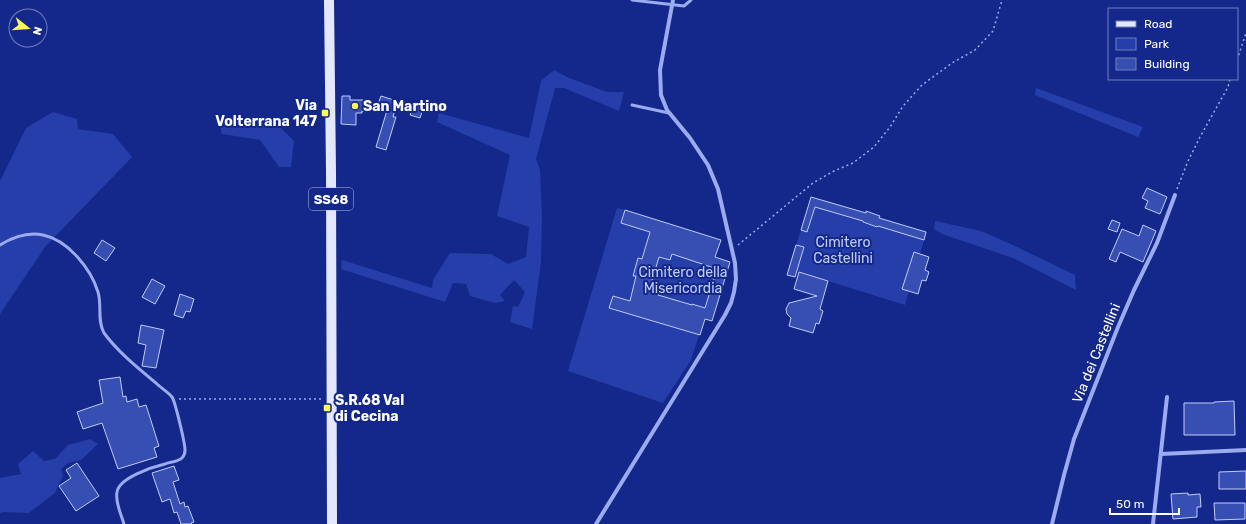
<svg xmlns="http://www.w3.org/2000/svg" width="1246" height="524" viewBox="0 0 1246 524" font-family="Rubik,sans-serif">
  <style>
    .green { fill: #253ea9; fill-rule: evenodd }
    .building { fill: #374eb2; stroke: #c0ccfc; fill-rule: evenodd }
    .lines { fill: none; stroke-linecap: round; stroke-linejoin: round }
    .path { stroke: #9aabf0; stroke-width: 1.5; stroke-dasharray: 2 3; stroke-linecap: butt }
    .service { stroke: #9aabf0; stroke-width: 3 }
    .minor { stroke: #9aabf0; stroke-width: 4 }
    .primary { stroke: #e3e7ff; stroke-width: 10 }
    .poi-dot { fill: #fffa59; stroke: #13288a; stroke-width: 1.5 }
    .labels { text-anchor: middle; stroke-width: 4; stroke-linejoin: round; paint-order: stroke }
    .shield { fill: #13288a; stroke: #b8bedc; stroke-width: 1 }
    .shield-label { font-size: 13px; font-weight: bold; fill: #fff }
    .poi-label { font-size: 14px; font-weight: bold; fill: #fff; stroke: #13288a; text-anchor: start }
    .park-label { font-size: 14px; fill: #c0ccfc; stroke: #13288a }
    .street-label { font-size: 14px; fill: #fff; stroke: #13288a }
  </style>
  <rect width="100%" height="100%" fill="#13288a"/>
  <g class="green">
    <polygon points="554,70 567,77 607,92 624,92 619,111 564,88 555,88 536,159 540,170 542,215 541,262 532,329 510,322 513,306 518,307 525,292 514,280 500,295 505,301 495,303 470,296 466,284 453,283 445,302 341,269 342,260 432,288 433,280 450,253 491,254 508,264 526,257 529,227 497,216 510,155 437,122 439,113 529,138 541,81"/>
    <polygon points="1036,88 1143,127 1138,137 1035,95"/>
    <polygon points="53,112 77,119 78,129 113,134 132,157 45,247 0,314 0,181 26,128"/>
    <polygon points="237,121 259,125 277,124 294,141 291,167 279,167 260,140 222,134 219,123"/>
    <polygon points="815,207 863,221 863,223 877,227 878,226 924,240 920,254 914,252 903,289 909,291 905,305 796,271 804,247 796,245 801,230 808,231"/>
    <path d="M617 208 625 210 621 223 701 247 705 235 712 237 703 264 717 269 712 286 722 289 721 293 711 290 706 308 692 304 689 314 703 323 613 296 609 308 699 335 691 360 663 403 568 371ZM648 238 702 255 699 262 672 254 658 256 653 278 649 286 660 290 658 295 684 313 631 297 636 276H634L638 258 642 259Z"/>
    <polygon points="935,221 981,231 1013,245 1075,275 1076,290 1013,258 942,234 934,229"/>
    <polygon points="90,439 98,444 81,460 68,463 61,469 63,476 55,493 29,513 4,512 0,513 0,478 21,474 18,464 33,451 44,461 55,459 68,445"/>
  </g>
  <g class="building">
    <polygon points="342,96 350,96 350,100 363,100 363,102 368,102 367,112 362,111 362,113 356,113 356,125 341,124"/>
    <polygon points="381,96 397,101 393,117 396,117 386,150 376,147 388,107 378,104"/>
    <polygon points="413,106 423,109 420,118 410,115"/>
    <polygon points="1147,188 1167,197 1160,214 1145,208 1148,201 1142,198"/>
    <polygon points="811,197 866,213 866,211 880,216 879,218 926,232 924,240 878,226 877,227 863,222 863,221 815,207 807,232 801,230"/>
    <path d="M625 210 721 240 715 257 730 262 712 321 705 319 700 335 609 308 613 296 630 301 636 276H633L638 258 642 259 650 232 621 223ZM672 254 717 269 705 308 692 304V305L658 295 660 290 650 287 659 257 670 260Z"/>
    <polygon points="1112,220 1120,223 1117,232 1108,229"/>
    <polygon points="1143,225 1156,231 1143,262 1120,252 1116,262 1109,259 1122,229 1139,236"/>
    <polygon points="102,240 115,248 106,261 94,253"/>
    <polygon points="796,245 804,247 795,277 787,275"/>
    <polygon points="914,252 929,257 925,270 929,272 926,281 922,280 918,294 902,289"/>
    <polygon points="799,272 828,281 820,309 823,311 819,324 816,323 813,333 789,326 791,318 787,314 786,309 789,303 817,296 794,289"/>
    <polygon points="152,279 165,286 155,304 142,297"/>
    <polygon points="180,294 194,299 190,312 186,311 183,318 174,315"/>
    <polygon points="141,325 164,330 156,368 142,366 146,345 138,343"/>
    <polygon points="120,377 123,397 126,396 127,402 137,399 139,407 146,405 159,446 154,448 157,457 118,469 102,423 83,429 77,412 103,403 99,380"/>
    <polygon points="1234,401 1235,435 1184,435 1184,403 1214,403 1214,402"/>
    <polygon points="77,463 99,496 76,511 59,486 71,478 66,470"/>
    <polygon points="174,466 179,480 173,482 180,504 184,502 185,507 188,506 194,522 191,523 192,524 181,524 177,512 174,513 170,499 162,502 152,473"/>
    <polygon points="1246,471 1246,489 1219,489 1219,472"/>
    <polygon points="1188,493 1188,495 1200,494 1201,507 1197,507 1197,517 1173,519 1171,494"/>
    <polygon points="1214,503 1245,503 1245,519 1215,520"/>
  </g>
  <g class="lines">
    <g class="path">
      <polyline points="1237,60 1246,33"/>
      <polyline points="1177,189 1188,161 1200,137 1228,87 1230,79"/>
      <polyline points="738,245 813,183 834,171 853,163 874,147 890,127 903,106 922,85 952,63 975,50 993,31 1002,0"/>
      <polyline points="179,399 322,399"/>
    </g>
    <g class="service">
      <polyline points="632,0 684,6 691,0"/>
      <polyline points="632,105 669,113"/>
      <path d="M0 245C13 237 28 232 43 235 68 240 91 269 98 292 102 305 97 321 104 333 118 352 138 368 156 383 161 388 168 392 172 397 175 401 185 443 185 450 185 453 184 456 182 458 178 462 169 462 165 464 152 467 119 478 117 492 115 502 121 514 124 524"/>
    </g>
    <g class="minor">
      <polyline points="1161,454 1246,450"/>
      <polyline points="596,524 725,315 731,303 734,292 736,279 735,263 718,189 708,165 690,138 667,110 661,95 660,70 673,0"/>
      <polyline points="1052,524 1064,475 1074,439 1118,327 1134,290 1157,243 1175,195"/>
      <polyline points="1153,524 1167,397"/>
    </g>
    <polyline class="primary" points="329,0 331,172 332,524"/>
  </g>
  <g class="poi-dot">
    <circle cx="355" cy="106" r="4"/>
    <rect x="321" y="109" width="8" height="8" rx="2"/>
    <rect x="323" y="404" width="8" height="8" rx="2"/>
  </g>
  <g class="labels">
    <rect class="shield" x="309" y="188" width="44" height="22" rx="3"/>
    <g class="shield-label">
      <text x="331" y="204">SS68</text>
    </g>
    <g class="poi-label">
      <text x="317" y="110" text-anchor="end">Via<tspan x="317" dy="16">Volterrana 147</tspan></text>
      <text x="363" y="111">San Martino</text>
      <text x="335" y="405">S.R.68 Val<tspan x="335" dy="16">di Cecina</tspan></text>
    </g>
    <g class="park-label">
      <text x="843" y="247">Cimitero<tspan x="843" dy="16">Castellini</tspan></text>
      <text x="683" y="277">Cimitero della<tspan x="683" dy="16">Misericordia</tspan></text>
    </g>
    <g class="street-label">
      <text transform="translate(1096 353) rotate(-68)" y="5">Via dei Castellini</text>
    </g>
  </g>
  <rect x="1108" y="8" width="130" height="72" fill="#13288a" stroke="#717eb9"/>
  <rect x="1116" y="21" width="20" height="6" fill="#e3e7ff" stroke="#717eb9"/>
  <text x="1144" y="28" font-size="12" fill="#ffffff">Road</text>
  <rect x="1116" y="38" width="20" height="12" fill="#253ea9" stroke="#717eb9"/>
  <text x="1144" y="48" font-size="12" fill="#ffffff">Park</text>
  <rect x="1116" y="58" width="20" height="12" fill="#374eb2" stroke="#717eb9"/>
  <text x="1144" y="68" font-size="12" fill="#ffffff">Building</text>
  <g transform="translate(28 28) rotate(107)"><circle r="19" fill="#13288a" stroke="#717eb9"/>
  <path d="M0-3L7 15L0 10L-7 15Z" fill="#fffa59"/>
  <text y="-6" font-size="11" font-weight="bold" text-anchor="middle" fill="#ffffff">N</text>
  </g>
  <path d="M1110 508v6h69v-6" fill="none" stroke="#ffffff" stroke-width="2"/>
  <text x="1116" y="508" font-size="12" fill="#ffffff" stroke="#13288a" stroke-width="3" paint-order="stroke">50 m</text>
</svg>
